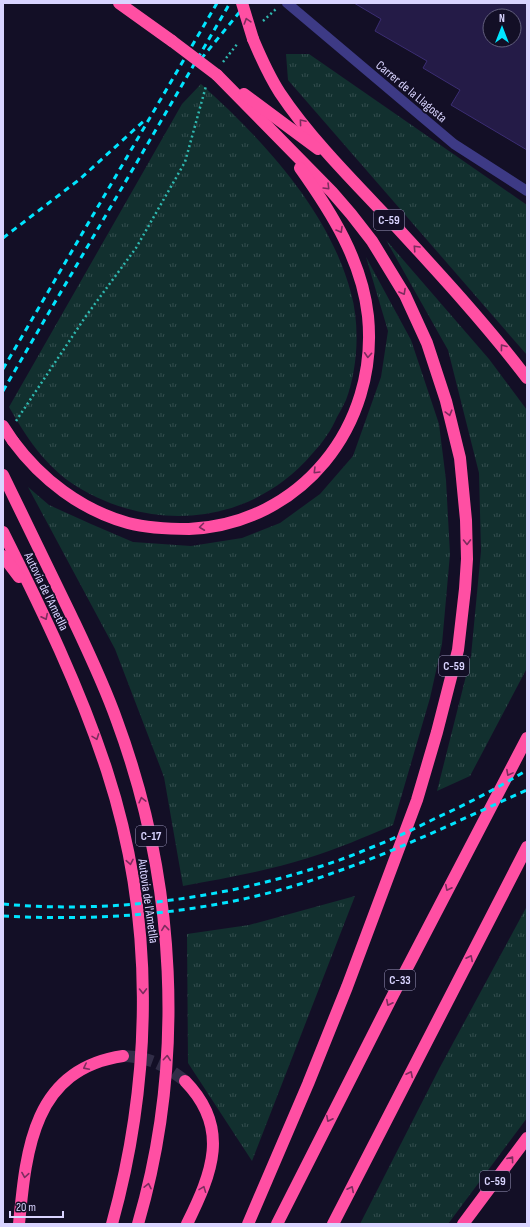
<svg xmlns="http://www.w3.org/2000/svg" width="530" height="1227" viewBox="0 0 530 1227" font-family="'Sofia Sans Condensed',sans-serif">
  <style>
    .grass { fill: url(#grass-tufts) }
    .building { fill: #241b47; stroke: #3b2d73; fill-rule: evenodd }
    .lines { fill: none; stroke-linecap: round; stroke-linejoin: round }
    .highway-tunnel { stroke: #312d47; stroke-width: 12; stroke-dasharray: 12 6; stroke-linecap: butt }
    .path { stroke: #2fb8b0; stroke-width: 2.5; stroke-dasharray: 2 3; stroke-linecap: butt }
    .minor { stroke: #3d3a85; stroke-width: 10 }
    .highway { stroke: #ff4fa3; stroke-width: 12 }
    .rail { stroke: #00e5ff; stroke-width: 3; stroke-dasharray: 6 5; stroke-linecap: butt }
    .highway-bridge { stroke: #ff4fa3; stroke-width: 12 }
    .oneway { stroke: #7d2c5e }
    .labels { text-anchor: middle; stroke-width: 3.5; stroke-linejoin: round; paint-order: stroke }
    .shield { fill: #130f26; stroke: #9e99be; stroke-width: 1 }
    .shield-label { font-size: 12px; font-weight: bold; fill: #d9d4ff }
    .street-label { font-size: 13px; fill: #d9d4ff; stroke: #130f26 }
  </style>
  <defs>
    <pattern id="grass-tufts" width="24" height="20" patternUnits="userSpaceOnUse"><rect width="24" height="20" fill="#12302f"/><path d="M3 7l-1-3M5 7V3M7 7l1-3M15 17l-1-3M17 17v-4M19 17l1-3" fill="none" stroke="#344d4e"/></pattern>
  </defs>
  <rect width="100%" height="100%" fill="#130f26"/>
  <g class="grass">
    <polygon points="286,54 309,54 527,205 527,355 288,80"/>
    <path d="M201 84C263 140 329 210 351 293 360 325 358 368 346 400 343 406 340 412 337 417 334 423 331 430 327 435 323 442 317 448 312 454 251 525 154 534 76 486 46 467 26 437 9 407L182 104Z"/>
    <polygon points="386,240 489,359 527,410 527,668 470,776 437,791 471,656 481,551 479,473 448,350"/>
    <path d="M366 257 411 340 439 424 446 480 450 554 442 644 430 698 393 825C365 837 337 849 308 858 267 871 225 878 183 886L164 777 115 649 28 487 49 505 91 524 133 542 191 546 242 538 280 523 320 494 353 456 381 377 388 331Z"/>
    <polygon points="355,896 252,1161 188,1063 187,934 249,925"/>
    <polygon points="527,906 527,1118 448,1224 360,1224 439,1069"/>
  </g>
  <path class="building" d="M354 3H527V150L451 105 460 90 423 68 427 61 375 31 381 19ZM490 16H514V40H490Z"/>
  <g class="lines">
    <path class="highway-tunnel" d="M123 1056C149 1057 165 1065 185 1081"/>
    <g class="path">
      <polyline points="263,21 276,9"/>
      <polyline points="223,62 238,43"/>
      <polyline points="16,421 86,316 136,248 185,162 206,86"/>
    </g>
    <polyline class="minor" points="287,3 454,144 527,191"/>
    <g class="highway">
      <polyline points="119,3 172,41"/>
      <path d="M253 39C261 58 269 76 280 93 310 138 353 181 391 221 438 272 485 323 527 378"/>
      <polyline points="217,75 332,192 351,214 372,241 405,295 427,343 446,401 460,458 466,520 467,559 465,589 458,650 437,732 417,800 347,987 308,1084 248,1224"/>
      <polyline points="244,94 318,149"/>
      <path d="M13 441C41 479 81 510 128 523 147 528 169 529 189 529 301 524 379 426 368 316 362 261 332 213 300 168"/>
      <path d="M3 475C25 521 48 567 70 613 87 649 104 684 117 721 176 881 186 1060 138 1224"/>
      <path d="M3 532C42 610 80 688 107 771 155 918 153 1076 112 1224"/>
      <polyline points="3,556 19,577"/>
      <path d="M185 1081C231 1128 212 1173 187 1224"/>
      <path d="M19 1224C26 1150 33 1069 123 1056"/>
      <polyline points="277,1224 392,997 527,738"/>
      <polyline points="333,1224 527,847"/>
      <polyline points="463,1224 527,1138"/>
    </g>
    <g class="rail">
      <polyline points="201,59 247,3"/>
      <polyline points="3,238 80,179 146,119"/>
      <polyline points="3,369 217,3"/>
      <polyline points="3,391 230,3"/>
      <path d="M3 904C102 913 204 901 299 873 323 866 347 858 370 848 393 839 414 829 436 818 467 804 498 788 527 770"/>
      <path d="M3 916C114 922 225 912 330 874 397 851 462 819 527 790"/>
    </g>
    <g class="highway-bridge">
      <polyline points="242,3 253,39"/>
      <polyline points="172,41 217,75"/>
      <polyline points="3,426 13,441"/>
    </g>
  </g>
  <defs><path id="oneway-chevron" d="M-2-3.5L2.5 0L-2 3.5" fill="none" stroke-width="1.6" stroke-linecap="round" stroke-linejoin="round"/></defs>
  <g class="oneway">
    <use href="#oneway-chevron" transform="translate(247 21) rotate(-107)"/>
    <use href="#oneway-chevron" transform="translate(302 122) rotate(-130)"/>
    <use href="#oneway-chevron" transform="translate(327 187) rotate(45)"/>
    <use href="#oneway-chevron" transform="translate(340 230) rotate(60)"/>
    <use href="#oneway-chevron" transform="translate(416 248) rotate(-133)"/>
    <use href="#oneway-chevron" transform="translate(403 292) rotate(61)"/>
    <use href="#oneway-chevron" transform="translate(503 347) rotate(-127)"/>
    <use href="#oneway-chevron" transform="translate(368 355) rotate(94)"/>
    <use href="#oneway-chevron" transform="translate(449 413) rotate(75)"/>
    <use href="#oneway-chevron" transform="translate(316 471) rotate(135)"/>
    <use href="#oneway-chevron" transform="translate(202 527) rotate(173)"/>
    <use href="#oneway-chevron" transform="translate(467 542) rotate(89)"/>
    <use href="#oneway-chevron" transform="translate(45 617) rotate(64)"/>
    <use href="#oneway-chevron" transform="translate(96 737) rotate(70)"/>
    <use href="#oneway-chevron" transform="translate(509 773) rotate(118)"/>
    <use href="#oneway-chevron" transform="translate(142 800) rotate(-104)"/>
    <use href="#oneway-chevron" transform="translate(130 862) rotate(79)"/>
    <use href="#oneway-chevron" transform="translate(448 888) rotate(117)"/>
    <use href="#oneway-chevron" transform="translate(165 928) rotate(-96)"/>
    <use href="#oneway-chevron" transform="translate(470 958) rotate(-63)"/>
    <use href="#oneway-chevron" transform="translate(143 991) rotate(89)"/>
    <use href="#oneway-chevron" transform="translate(389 1003) rotate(117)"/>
    <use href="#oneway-chevron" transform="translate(167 1058) rotate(-85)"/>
    <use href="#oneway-chevron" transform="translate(86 1067) rotate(153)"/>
    <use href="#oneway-chevron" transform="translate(410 1074) rotate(-63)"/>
    <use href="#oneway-chevron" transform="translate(329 1119) rotate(117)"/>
    <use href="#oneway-chevron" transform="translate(511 1159) rotate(-53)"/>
    <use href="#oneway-chevron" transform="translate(25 1175) rotate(99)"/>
    <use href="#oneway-chevron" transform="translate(148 1186) rotate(-78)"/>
    <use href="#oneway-chevron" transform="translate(203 1189) rotate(-69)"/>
    <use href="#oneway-chevron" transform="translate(351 1189) rotate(-63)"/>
  </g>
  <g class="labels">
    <g class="shield">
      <rect x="374" y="210" width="30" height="20" rx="3"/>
      <rect x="439" y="656" width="30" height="20" rx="3"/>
      <rect x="136" y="826" width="30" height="20" rx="3"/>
      <rect x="385" y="970" width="30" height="20" rx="3"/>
      <rect x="480" y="1171" width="30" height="20" rx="3"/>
    </g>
    <g class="shield-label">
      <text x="389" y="224">C-59</text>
      <text x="454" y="670">C-59</text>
      <text x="151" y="840">C-17</text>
      <text x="400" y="984">C-33</text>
      <text x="495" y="1185">C-59</text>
    </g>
    <g class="street-label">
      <text transform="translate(412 91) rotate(40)" y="5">Carrer de la Llagosta</text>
      <text transform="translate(47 591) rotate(64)" y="5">Autovia de l'Ametlla</text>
      <text transform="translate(149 901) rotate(82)" y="5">Autovia de l'Ametlla</text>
    </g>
  </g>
  <rect width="530" height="1227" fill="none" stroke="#d9d4ff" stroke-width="8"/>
  <g transform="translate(502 28)"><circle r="19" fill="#130f26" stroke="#625e7d"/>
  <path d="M0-3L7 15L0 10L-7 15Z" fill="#00e5ff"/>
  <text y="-6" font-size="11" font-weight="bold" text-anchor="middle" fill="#d9d4ff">N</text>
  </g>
  <path d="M10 1211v6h53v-6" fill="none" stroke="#d9d4ff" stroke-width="2"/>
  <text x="16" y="1211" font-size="12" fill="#d9d4ff" stroke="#130f26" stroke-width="3" paint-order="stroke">20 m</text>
</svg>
